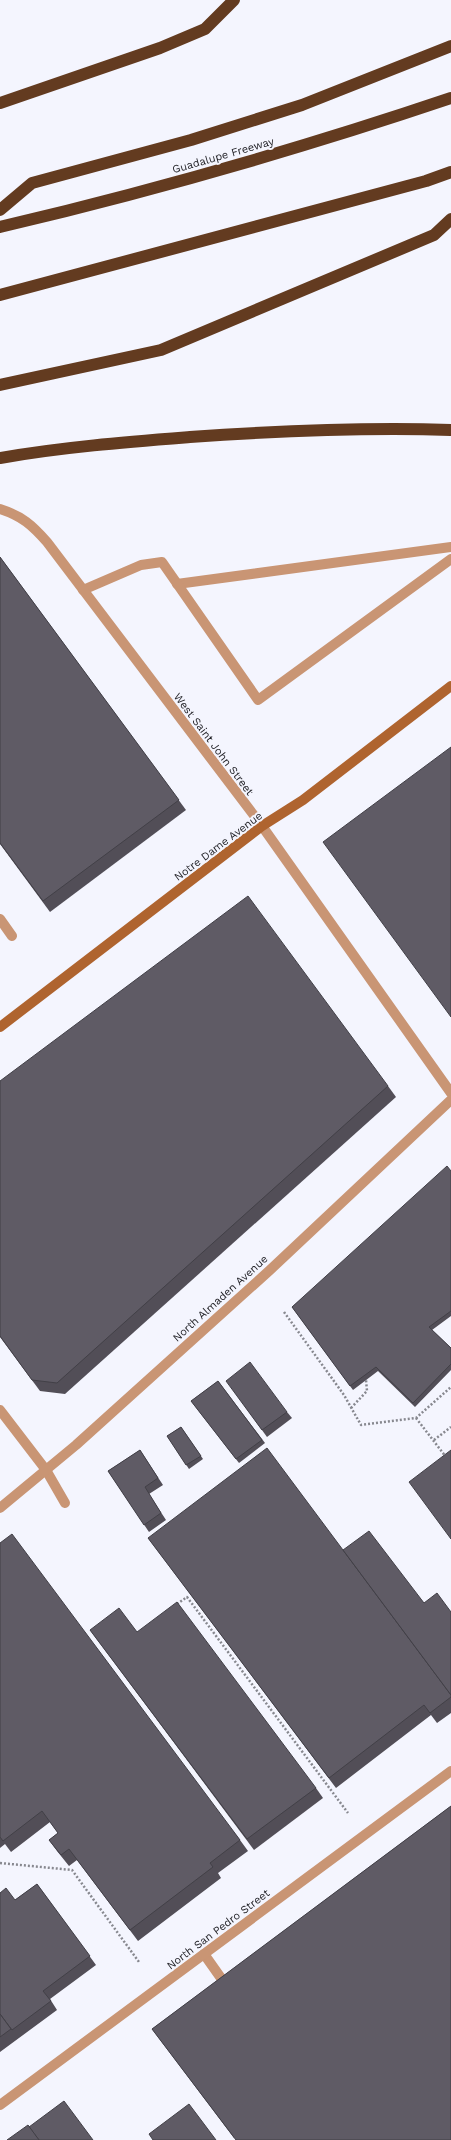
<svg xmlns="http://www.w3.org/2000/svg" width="451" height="2140" viewBox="0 0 451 2140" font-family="'Work Sans',sans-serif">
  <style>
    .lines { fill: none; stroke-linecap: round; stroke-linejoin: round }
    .path { stroke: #87888f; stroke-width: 2.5; stroke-dasharray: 2 2; stroke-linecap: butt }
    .service { stroke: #c99574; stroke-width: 10 }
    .pedestrian { stroke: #c99574; stroke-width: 10 }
    .minor { stroke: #c99574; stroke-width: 10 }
    .secondary { stroke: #af642f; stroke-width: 10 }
    .motorway { stroke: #633b20; stroke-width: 12 }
    .wall { fill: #524e57 }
    .building { fill: #5f5b65; stroke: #424047 }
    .labels { text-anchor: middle; stroke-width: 4; stroke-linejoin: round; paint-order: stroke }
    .street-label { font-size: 11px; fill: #232328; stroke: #f4f5fe }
  </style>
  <rect width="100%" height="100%" fill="#f4f5fe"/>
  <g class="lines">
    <g class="path">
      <polyline points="284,1312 344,1395 361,1425 416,1418 451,1387"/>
      <polyline points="351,1408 367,1391 366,1380"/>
      <polyline points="416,1418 446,1457"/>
      <polyline points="434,1440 451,1427"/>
      <polyline points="177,1604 187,1597 348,1813"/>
      <polyline points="0,1863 72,1870 139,1962"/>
    </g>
    <g class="service">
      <polyline points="177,584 451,547"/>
      <polyline points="83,590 141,565 162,562 258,700 451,559"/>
      <polyline points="0,919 12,936"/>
      <polyline points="46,1470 65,1503"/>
      <polyline points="204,1954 228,1988"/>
    </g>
    <polyline class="pedestrian" points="0,2105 451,1771"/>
    <g class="minor">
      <path d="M0 509C22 516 32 525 47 542L262 826 451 1093"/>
      <polyline points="0,1410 46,1470"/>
      <polyline points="0,1508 76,1445 270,1270 451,1100"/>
    </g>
    <polyline class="secondary" points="0,1027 262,826 303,800 451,686"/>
    <g class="motorway">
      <polyline points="0,103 160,48 205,29 234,0"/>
      <polyline points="0,210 32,183 191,140 302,105 451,46"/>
      <path d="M0 227C152 191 303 148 451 98"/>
      <polyline points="0,295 426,181 451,172"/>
      <polyline points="0,385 161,350 434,235 451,219"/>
      <path d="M0 458C63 447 127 442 190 437 277 431 364 427 451 430"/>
    </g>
  </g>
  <g class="wall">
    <polygon points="0,557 186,810 50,912 0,844"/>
    <polygon points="0,1081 388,1086 396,1097 65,1394 40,1391 0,1337"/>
    <polygon points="451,1171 451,1316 432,1330 451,1348 451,1370 415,1407 378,1371 353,1390 292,1307"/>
    <polygon points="218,1381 265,1443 239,1463 191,1401"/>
    <polygon points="231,1387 287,1412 292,1418 267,1437"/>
    <polygon points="181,1427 203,1459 189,1469 167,1436"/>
    <polygon points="140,1450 163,1485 149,1494 166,1520 149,1532 108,1471"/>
    <polygon points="148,1538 343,1550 424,1603 451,1612 451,1713 437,1723 431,1715 336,1788"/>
    <polygon points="0,1543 240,1840 248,1851 218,1873 221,1878 138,1941 77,1860 69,1866 57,1851 49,1840 58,1833 50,1822 11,1852 5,1844 0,1848"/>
    <polygon points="90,1630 316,1788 323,1798 254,1850"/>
    <polygon points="451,1806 234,2138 152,2029"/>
    <polygon points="37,1884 96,1965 50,1999 57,2010 0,2052 0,1893 15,1900"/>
  </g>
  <g class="building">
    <polygon points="0,557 179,800 43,901 0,843"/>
    <polygon points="451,747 451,1017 323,842"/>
    <polygon points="248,896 388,1086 57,1383 32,1380 0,1336 0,1081"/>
    <polygon points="447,1166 451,1171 451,1311 429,1327 451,1348 451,1364 413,1403 376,1367 350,1386 292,1307"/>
    <polygon points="250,1362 287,1412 262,1430 226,1381"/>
    <polygon points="218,1381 262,1440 236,1459 191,1401"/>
    <polygon points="181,1427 201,1456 186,1465 167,1436"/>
    <polygon points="267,1448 451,1695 451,1697 430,1713 424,1705 329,1778 148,1538"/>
    <polygon points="140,1450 158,1478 145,1487 161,1513 144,1525 108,1471"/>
    <polygon points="451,1450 451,1539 409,1482"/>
    <polygon points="369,1531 424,1603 437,1593 451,1612 451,1695 343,1550"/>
    <polygon points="12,1534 240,1840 210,1863 213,1867 130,1930 69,1849 61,1855 49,1840 58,1833 42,1811 3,1841 0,1837 0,1543"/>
    <polygon points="177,1602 316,1788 247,1839 90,1630 119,1608 137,1632"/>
    <polygon points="451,1806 451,2140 236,2140 152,2029"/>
    <polygon points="37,1884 90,1956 43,1991 51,2001 12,2030 0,2014 0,1893 6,1888 15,1900"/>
    <polygon points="0,2014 11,2029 0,2037"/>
    <polygon points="64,2101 93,2140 39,2140 29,2127"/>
    <polygon points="189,2104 216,2140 153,2140 149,2134"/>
    <polygon points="28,2125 39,2140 7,2140"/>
  </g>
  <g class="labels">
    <g class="street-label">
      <text transform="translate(223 155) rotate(-16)" y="4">Guadalupe Freeway</text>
      <text transform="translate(214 744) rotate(53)" y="4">West Saint John Street</text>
      <text transform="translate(218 846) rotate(-37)" y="4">Notre Dame Avenue</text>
      <text transform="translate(220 1298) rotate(-42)" y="4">North Almaden Avenue</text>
      <text transform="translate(218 1929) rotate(-37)" y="4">North San Pedro Street</text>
    </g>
  </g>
</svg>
